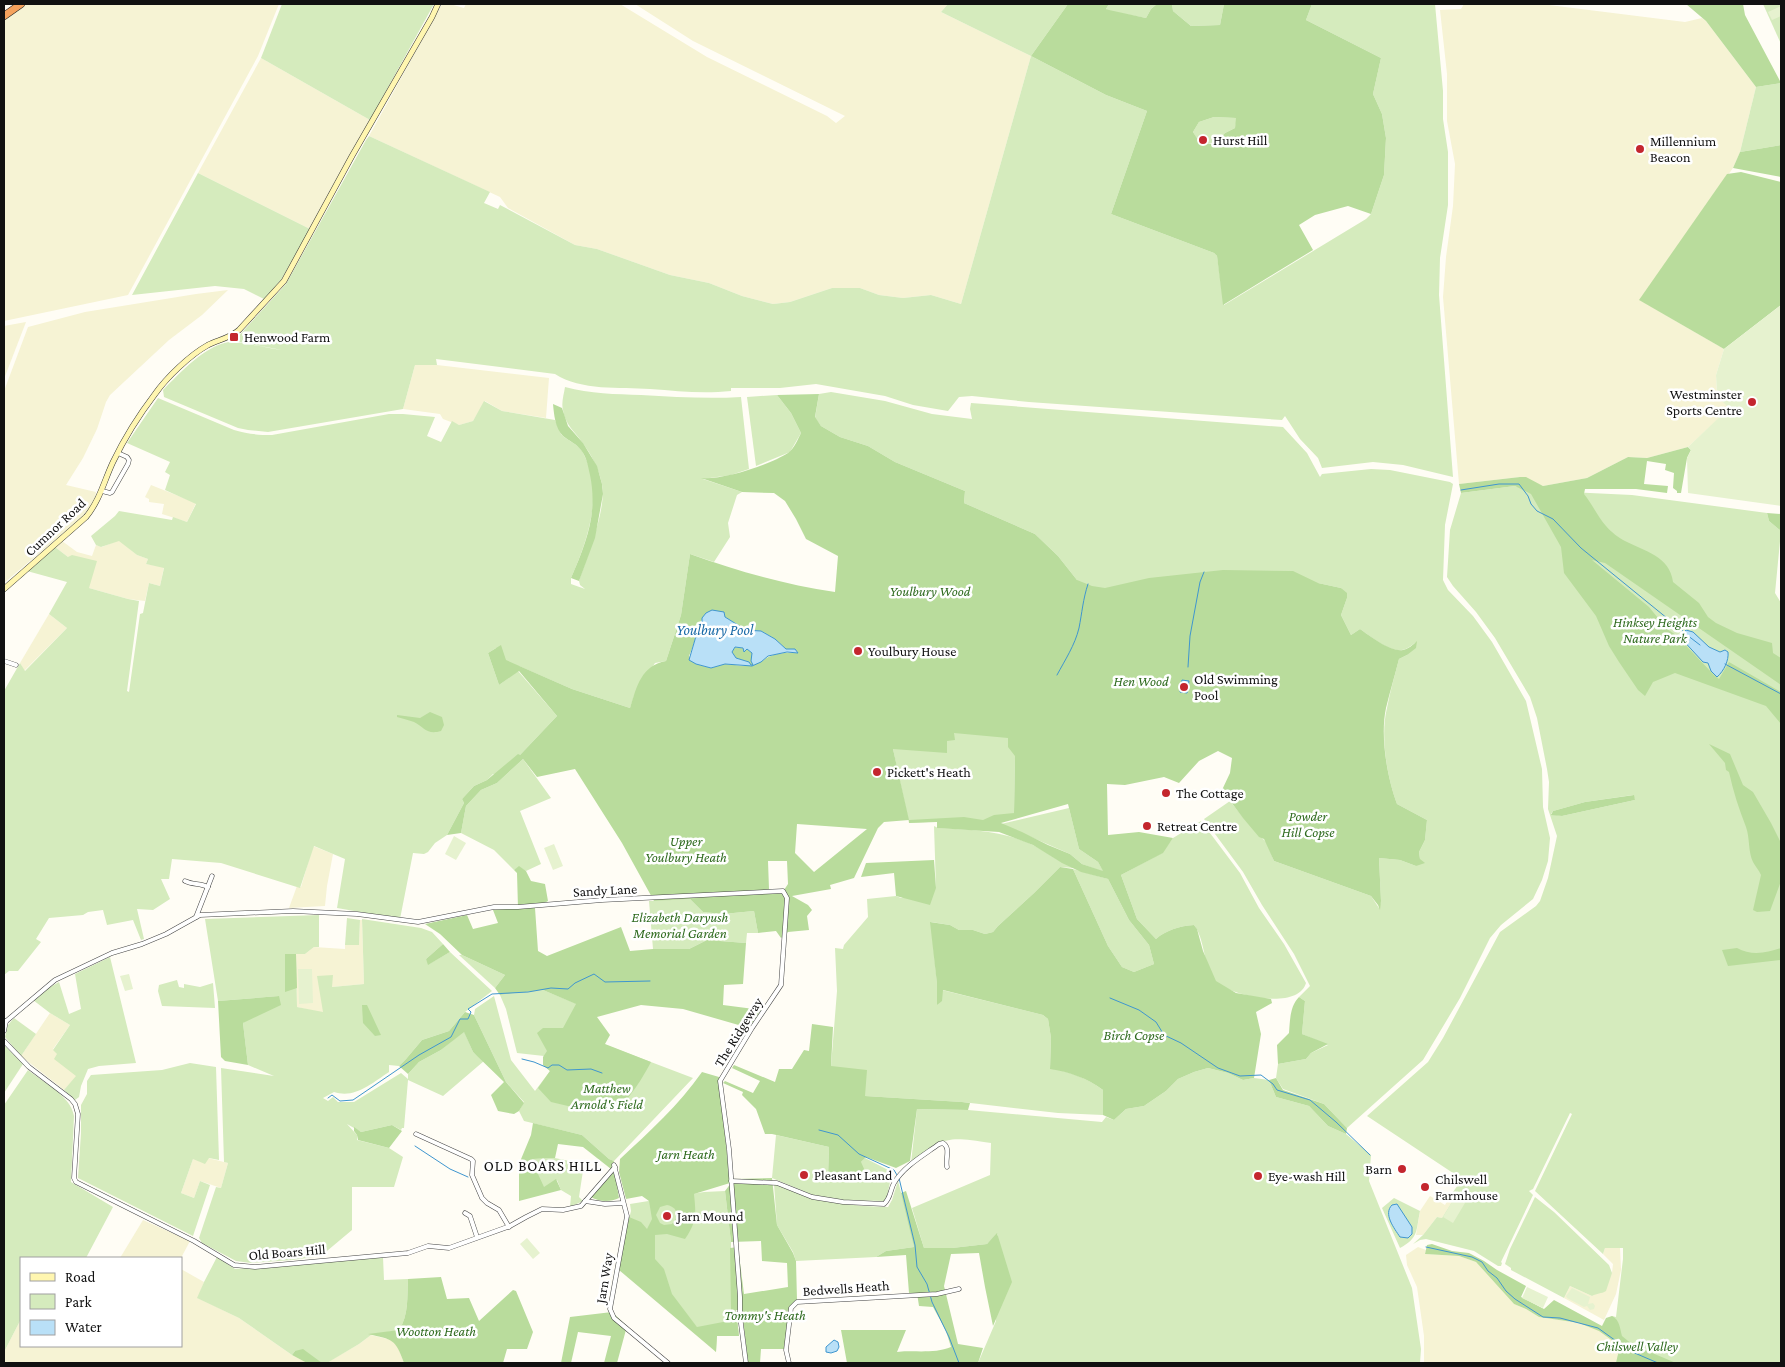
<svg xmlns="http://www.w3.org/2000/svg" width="1785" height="1367" viewBox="0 0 1785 1367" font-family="'Crimson Pro',serif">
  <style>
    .farmland { fill: #f6f3d4 }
    .green { fill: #d5ebbd; fill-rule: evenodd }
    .forest { fill: #b9dc9c; fill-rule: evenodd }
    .pitch { fill: #e6f2cf }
    .water { fill: #b9e0f7; stroke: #3f96cf; fill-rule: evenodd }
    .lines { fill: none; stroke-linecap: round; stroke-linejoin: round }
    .stream { stroke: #3f96cf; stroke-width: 1 }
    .street-casing { stroke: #444; stroke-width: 5 }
    .secondary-casing { stroke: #333; stroke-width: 6 }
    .highway-casing { stroke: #222; stroke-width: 8 }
    .street { stroke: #fff; stroke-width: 4 }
    .secondary { stroke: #fff6b0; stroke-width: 5 }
    .highway { stroke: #f5a25d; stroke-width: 7 }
    .poi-dot { fill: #c4262e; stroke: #fff; stroke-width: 2 }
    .labels { text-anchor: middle; stroke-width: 5; stroke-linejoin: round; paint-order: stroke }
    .poi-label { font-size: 14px; fill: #111; stroke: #fff; text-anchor: start }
    .street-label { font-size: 14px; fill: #111; stroke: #fff }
    .park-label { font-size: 14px; font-style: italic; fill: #2f6b1f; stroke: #fff }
    .water-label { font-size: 15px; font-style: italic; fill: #1768a6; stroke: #fff }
    .neighbourhood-label { font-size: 15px; letter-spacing: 1px; fill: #111; stroke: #fff }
  </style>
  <rect width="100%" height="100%" fill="#fffdf5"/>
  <g class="farmland">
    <polygon points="24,4 279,4 258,56 128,295 4,321 4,19"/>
    <polygon points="442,4 450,4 464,8 466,4 620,4 707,57 827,116 836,123 845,116 693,41 635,4 948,4 941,12 1031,56 961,304 931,295 903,298 879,295 860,288 832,288 790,302 773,304 742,296 709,283 670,275 597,249 575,245 508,208 500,197 369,136"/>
    <polygon points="1464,4 1541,4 1685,22 1702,18 1706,21 1756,87 1740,152 1733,168 1640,300 1724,349 1716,375 1717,396 1730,408 1688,447 1647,458 1628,457 1587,478 1543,486 1520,477 1459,484 1443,297 1446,257 1453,206 1455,164 1447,121 1447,74 1440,10 1461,9"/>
    <polygon points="261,58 370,120 310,229 198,173"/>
    <polygon points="228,290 202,315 169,340 110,395 106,402 97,429 83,458 66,485 96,492 95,500 82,517 4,583 4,391 28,327 85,312 196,294"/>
    <polygon points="26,322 4,379 4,326"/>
    <polygon points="415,365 437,365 549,378 546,418 502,411 485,401 473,421 459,425 443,419 440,414 403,409"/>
    <polygon points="151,485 196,503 187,522 162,514 164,504 149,502 149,499 145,497"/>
    <polygon points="119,540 137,555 148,559 146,564 164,567 160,586 149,583 145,601 128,599 89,588 68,557 55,547 62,541 77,552 92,556 96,545 102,547"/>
    <polygon points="49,614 67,628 24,671 20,663"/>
    <polygon points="313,846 333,854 327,886 325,906 289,908 297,886 301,887"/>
    <polygon points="360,920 362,920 364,984 332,987 323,1013 297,1007 296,954 305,954 314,947 345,949 345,945 359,945"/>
    <polygon points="50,1013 70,1025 53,1049 77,1076 64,1090 21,1056"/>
    <polygon points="208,1158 228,1163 221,1188 200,1181 194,1198 181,1193 193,1159"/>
    <polygon points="1451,1195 1455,1197 1442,1218 1437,1217 1423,1235 1416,1235 1420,1211 1430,1196 1445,1205"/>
    <polygon points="143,1220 190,1241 181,1258 120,1258"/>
    <polygon points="1418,1247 1426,1250 1425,1254 1459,1256 1476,1262 1514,1304 1526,1309 1539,1317 1579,1323 1600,1331 1620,1346 1616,1363 1424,1363 1424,1336 1417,1287 1407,1265 1406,1255"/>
    <polygon points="1605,1248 1620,1248 1621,1270 1616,1294 1604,1320 1564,1298 1570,1286 1592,1296 1612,1273 1613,1264 1603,1254"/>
    <polygon points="181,1269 204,1282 198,1298 239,1318 292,1355 308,1363 4,1363 4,1352 21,1319 21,1346 181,1346"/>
    <polygon points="371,1335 392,1340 398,1347 404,1363 326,1363 359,1344"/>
  </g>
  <g class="green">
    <polygon points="282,4 434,4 370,120 261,58"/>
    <path d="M948 4H1068L1031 56 1106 95 1147 111 1111 214 1214 253 1217 256 1224 305 1366 219 1371 214 1384 175 1386 138 1382 114 1373 94 1381 58 1306 20 1312 4H1435L1443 91V119L1448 152V205L1440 258 1439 295 1453 477 1403 465 1373 462 1322 468 1318 458 1300 439 1285 416 1282 420 1029 402 972 396 959 397 948 411 913 405 885 396 816 384 780 388H731V391C702 394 678 391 650 389 620 387 581 391 555 374L436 359 437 365H415L403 409 268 432 248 430 238 428 164 397 163 390C179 374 208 342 232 342 248 343 266 348 282 350L234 341 286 284 366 140 369 136 490 192 484 203 498 209 500 205 575 245 597 249 670 275 709 283 742 296 773 304 790 302 832 288H860L879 295 903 298 931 295 961 304 1031 56 941 12Z"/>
    <polygon points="1109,4 1157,4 1151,9 1146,18 1109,11 1106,9"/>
    <polygon points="1172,4 1224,4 1220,25 1191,26 1173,11"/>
    <polygon points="1763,4 1781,4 1781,44"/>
    <polygon points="1781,83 1781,145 1740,152 1756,87"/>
    <polygon points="1214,117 1237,118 1235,128 1225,133 1215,144 1211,143 1200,144 1193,132 1199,122"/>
    <polygon points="198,173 310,229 281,280 264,299 244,289 215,286 132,295"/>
    <path d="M565 387C590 394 616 394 641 395 675 397 708 399 741 397L749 469 731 475 703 479 742 492 737 495 728 523 730 537 714 562 690 554 681 615 666 661 655 663 634 696 630 708 572 689 519 666 509 674 496 648 488 653 499 685 518 671 557 716 520 755 495 775 493 774 487 780 474 786 462 799 464 803 447 835 435 843 428 852 424 854 413 853 400 919 337 908 345 859 314 846 300 888 221 863 172 859 169 879H161L170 899 153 910 137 909 144 939 141 940 133 920 107 925 103 910 88 912 83 915 49 918 36 939 41 942 18 971H9L4 975V691L20 663 25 671 67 628 49 614 67 582 27 571 55 547 68 557 72 555 97 561 89 588 128 599 139 601 127 691 129 692 140 614 143 613 149 583 160 586 164 568 146 564 148 559 137 555 119 541 101 547 96 545 91 536 115 516 119 511 172 520 173 517 187 522 196 504 165 490 170 475 165 472 170 462 127 443 158 398 234 430C247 434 258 435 272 435L389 414H403L435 417 427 436 441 442 452 421 459 425 473 421 484 401 502 411 555 420C557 424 559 430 561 434 567 441 577 443 582 451 605 492 588 539 571 578V584L585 589 580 585 579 581C587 557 607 508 602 484 599 469 591 454 582 442 574 431 565 424 563 410 561 403 564 394 565 387Z"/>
    <path d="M831 392 885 401 932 414 972 419 970 409 971 403 1283 427 1307 453 1320 477 1322 474 1371 469 1390 470 1450 482 1453 484 1445 525 1443 580 1448 590 1473 616 1492 642 1526 701 1542 769 1543 807 1550 838 1548 861 1542 880 1533 899 1501 925 1490 938 1460 998 1423 1060 1347 1128 1324 1104 1283 1089 1276 1078 1278 1064 1306 1059 1311 1053 1328 1045 1302 1034 1305 1001 1299 997 1310 986 1294 954 1262 905 1243 872 1204 819 1230 801C1241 815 1251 827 1263 839 1268 843 1271 854 1274 861L1371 896 1379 908 1381 901 1379 858 1400 860 1416 866 1420 859 1419 852 1425 840 1427 820 1397 804C1387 777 1380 736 1387 708 1390 691 1395 675 1399 659L1407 655 1416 642C1412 645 1408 649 1402 650 1389 652 1370 636 1360 629L1351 635 1341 615 1347 598 1341 588 1318 583 1015 756 1014 813 996 824 948 821 909 823 893 749 1077 580 1058 556 1035 534 964 503 965 491 895 462 868 446 840 437 821 426 815 418 819 394Z"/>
    <polygon points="777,395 791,413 801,433 790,452 756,466 747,397"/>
    <path d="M1515 486 1527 490 1632 495 1767 513 1769 521 1781 531 1775 593 1781 603V1363H1616L1620 1346 1600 1331 1612 1316 1616 1317 1623 1259V1248H1605L1603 1254 1535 1191 1572 1114 1570 1113 1533 1189 1529 1191 1533 1195 1501 1262 1502 1263 1501 1266H1498L1474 1251 1426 1239 1420 1240 1413 1244 1423 1235 1437 1217 1442 1218 1455 1197 1451 1195 1462 1179 1367 1116 1428 1062 1443 1038 1500 932 1536 906 1540 901 1548 878 1557 836 1548 809 1549 782 1547 769 1537 718 1530 697 1495 638 1476 612 1453 586 1447 577 1450 530 1461 493ZM1633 795 1635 800 1562 816 1551 814 1553 811 1585 802Z"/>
    <polygon points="523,759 551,798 520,811 541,864 526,871 519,867 514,870 494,850 461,833 466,806 481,790 497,783"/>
    <polygon points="1069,808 1079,849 1098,862 1104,872 1082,864 1070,854 1001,824"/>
    <path d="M1201 821 1240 873 1259 908 1284 944 1306 983C1298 1011 1232 996 1216 982 1204 971 1205 938 1194 925 1180 926 1166 930 1156 939L1137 919 1121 875 1162 853 1173 838Z"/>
    <path d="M934 826 938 828C971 830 1002 830 1033 845 1047 852 1059 862 1074 868L1060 867 1034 893 998 926 993 932 985 934 973 930H959L950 925 931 922 937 984V1005L942 990 1043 1015 1048 1019 1051 1038 1050 1068C1070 1072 1087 1078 1103 1090V1115L1058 1113 962 1102 865 1096 831 1066 837 991 835 948 843 949 844 945 868 917 867 899 896 896 901 898 936 888Z"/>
    <polygon points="1073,869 1108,879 1129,920 1149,945 1154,964 1134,972 1122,967 1108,946"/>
    <polygon points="690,899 703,912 723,914 754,911 758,933 747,933 746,943 707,940 689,949 653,949 649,901"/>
    <path d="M319 915V947H314L305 954H296L297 1007 323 1012 317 976 333 975 332 987 364 984 362 919 421 928 432 932 443 944 426 959 429 964 450 952 492 991 465 1012 449 1031 422 1040 406 1059 399 1066 389 1065V1072C372 1083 355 1099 334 1092L323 1098 328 1101 333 1097 338 1102H354L401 1073 408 1079V1074L419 1062 441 1050 464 1031 473 1052 484 1061 443 1096 408 1080 404 1128H402L401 1130 392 1125 361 1132 347 1124 357 1135V1140L389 1148 403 1157 394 1187H352V1230L321 1256 292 1260 251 1263 236 1261 202 1243 199 1238 216 1187 221 1188 228 1163 224 1162 221 1068 274 1076 248 1065 243 1023 279 996 218 1001 205 919Z"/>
    <polygon points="347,918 360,920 359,945 345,945"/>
    <polygon points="459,955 462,955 505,975 495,988"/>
    <polygon points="110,957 136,1063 99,1066 88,1069 81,1086 79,1097 75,1100 64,1090 76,1076 54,1059 57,1054 53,1050 70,1025 50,1013 33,1000 43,991 59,982 69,1014 81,1009 75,974"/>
    <polygon points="177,980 179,987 184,988 184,984 200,987 213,983 215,1008 162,1006 158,991 159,985"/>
    <polygon points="543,990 577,1004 564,1029 693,1078 614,1161 609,1159 582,1135 524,1121 519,1111 524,1102 506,1082 474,1015 475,1009 494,996 511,1060 535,1091 550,1071 543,1065 544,1056 517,1053 506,1009 500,995"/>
    <polygon points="14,1018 36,1034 21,1056 5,1037 8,1025"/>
    <polygon points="4,1045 23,1064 4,1093"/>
    <polygon points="190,1063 216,1067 219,1160 209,1158 205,1164 193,1159 181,1193 194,1198 200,1181 210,1185 193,1236 78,1178 81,1133 81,1105 87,1094 87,1081 91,1075 162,1070"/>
    <path d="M1208 1068 1228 1073 1243 1080 1254 1078 1269 1080 1276 1097 1309 1106 1328 1126 1346 1134 1371 1155 1369 1181 1412 1288 1421 1349 1420 1363H978L996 1321 998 1234 987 1244 952 1248H924L912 1208 990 1175 991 1143C948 1137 946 1135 911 1163L917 1109 968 1110 1102 1122 1106 1117 1114 1120 1126 1109 1144 1106 1166 1091 1178 1079 1194 1072Z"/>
    <path d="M28 1070C44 1083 70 1095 74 1116L71 1182 113 1207 86 1258H21V1319L4 1352V1105Z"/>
    <polygon points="776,1135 829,1147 828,1177 861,1162 865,1158 892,1172 887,1197 885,1201 840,1200 813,1195 772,1178"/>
    <polygon points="555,1158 584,1164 579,1197 583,1201 570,1207 571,1196 561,1190 557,1180 544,1188 526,1168 533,1159"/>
    <polygon points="898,1181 909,1223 914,1247 886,1251 876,1257 796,1261 793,1252 777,1225 774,1184 827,1201 862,1206 888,1207 892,1200"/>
    <polygon points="725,1191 731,1242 731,1309 736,1310 739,1336 717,1336 716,1352 625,1235 631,1211 630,1204 704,1192"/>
    <path d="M1535 1197 1554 1212 1609 1265 1612 1273 1606 1291C1601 1294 1597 1293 1592 1296L1570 1286 1564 1298 1511 1270V1268L1505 1264 1510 1249Z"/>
    <path d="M1394 1198 1420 1211C1416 1230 1419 1238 1400 1248L1382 1208Z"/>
    <path d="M217 1257 235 1269 383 1257 384 1280 408 1279C407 1297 409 1315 399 1330L371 1335 359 1344 327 1363H321L295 1351 292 1355 239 1318 197 1298 204 1282Z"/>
  </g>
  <g class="forest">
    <path d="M1068 4H1109L1106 9 1109 10 1146 18 1151 9 1157 4H1172L1173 11 1191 26 1220 25 1224 4H1312L1306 20 1381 58 1373 94 1382 114 1386 138 1384 175 1371 214 1348 206 1315 215 1299 225 1313 250 1223 305 1217 256 1214 253 1111 214 1147 111 1106 95 1031 56ZM1214 117 1236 118 1235 128 1225 133 1215 144 1200 143 1193 132 1199 122Z"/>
    <polygon points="1686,4 1743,4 1745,15 1781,83 1756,87 1706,21"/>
    <polygon points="1781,145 1781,177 1733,168 1740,152"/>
    <polygon points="1741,172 1781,182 1781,305 1724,349 1639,300 1727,174"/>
    <path d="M819 394 815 417 821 426 840 437 868 446 895 462 965 491 964 503 1035 534 1058 556 1077 580 1092 586 1105 588 1149 578 1223 570 1293 571 1318 583 1341 588 1347 593V598L1341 615 1351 635 1360 629C1370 636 1390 652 1403 650 1408 649 1413 645 1417 641L1416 648 1407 655 1399 659C1395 675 1390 691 1386 708 1380 736 1387 777 1397 804L1427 820 1425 840 1419 852 1420 859 1425 863 1416 866 1400 860 1379 858 1381 901 1380 910 1378 905 1371 896 1274 861 1264 839 1259 837 1243 818 1222 790 1230 773 1232 758 1218 751 1199 761 1179 783 1164 777 1125 785 1107 784 1108 835 1139 832 1173 838 1163 853 1121 875 1137 919 1156 939C1166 930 1180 926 1194 925L1197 929 1203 951 1216 981 1236 993 1271 999 1272 1003 1256 1012 1261 1034 1254 1078 1243 1080 1228 1073 1208 1068 1194 1072 1178 1079 1166 1091 1144 1106 1126 1109 1114 1120 1103 1115V1090C1087 1078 1069 1072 1050 1069L1051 1038 1048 1019 1043 1015 943 990 942 1001 937 1005V984L930 922 950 925 959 930H973L985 934 993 932 998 926 1034 893 1060 867 1073 869 1108 946 1122 967 1134 972 1154 964 1149 945 1129 920 1108 879 1081 872 1062 863 1033 845 999 832 937 828V822L909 823V820L884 822 878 828 854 878 830 885 831 889 792 896 808 905 812 910 807 916 809 930 788 932 781 938 776 931 758 933 754 911 723 914 703 912 690 899 654 901 622 843 575 769 537 777 523 759 497 783 481 790 466 806 461 833 447 835 464 803 462 799 474 786 487 780 518 754 520 755 557 716 519 671 499 685 488 653 501 645 506 660 572 689 630 708C637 686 641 666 666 661L681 615 690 554C738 571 785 585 835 592L838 556 806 539 796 519 785 501 774 493 742 492 701 478C723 480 769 465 788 453 794 449 798 439 801 433L791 413 777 395ZM706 613 725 617 746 630 761 631 775 639 786 649H795L797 653C784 652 771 653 761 662L752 658V653L747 649 735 647 732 652 736 658 749 662 744 666 725 664 711 668 696 664 689 656C696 642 697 624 706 613ZM954 733 1008 738V747L1015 756 1014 813 994 815 983 820 964 817 909 820 893 749 947 753V741L955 740ZM1068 804 1079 849 1098 862 1103 871 1082 864 1070 854 1048 845 1022 832 1001 823ZM797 824 867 829 814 872 795 853ZM768 861H787L788 884 784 890 769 889Z"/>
    <path d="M553 404 562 408 568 426 583 443 597 466 602 484 603 494 595 538 579 581 571 578C586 543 598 514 590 475 588 466 587 458 581 450 577 444 569 441 563 436 555 428 554 414 553 404Z"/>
    <path d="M1688 447 1691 450 1687 458 1681 493H1677V491L1673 488 1674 473 1665 470 1666 464 1647 461 1644 484 1668 486 1667 493 1636 489H1585L1584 494C1592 504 1598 517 1606 526 1611 532 1619 538 1625 541 1644 551 1670 556 1673 582L1699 603 1708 617 1716 623 1737 633 1772 643 1773 653 1781 658V685L1605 563 1592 560 1649 607 1667 629 1676 635 1714 675 1719 679 1729 662 1781 692V724L1766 706 1675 673 1653 682 1645 696 1638 690 1619 662 1609 646 1596 616 1564 573 1561 547 1531 494 1515 486 1461 493 1459 484 1520 477H1526L1543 486 1587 478 1628 457 1647 458Z"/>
    <polygon points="1767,513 1781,514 1781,531 1769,521"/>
    <path d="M430 712 442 717 444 725 441 731C427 735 425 728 414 722 409 720 403 719 397 717V715L420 718Z"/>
    <path d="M1709 744 1730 754 1743 785 1753 792 1771 823 1781 843V881L1770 911 1757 912 1753 910 1761 875C1759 870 1755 866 1753 862 1748 852 1750 838 1746 827 1739 809 1733 791 1729 772L1726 770 1725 763Z"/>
    <polygon points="1634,795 1635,800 1562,816 1551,815 1553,811 1585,802"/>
    <polygon points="934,860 936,888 930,905 896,896 894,873 861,877 866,863"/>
    <path d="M519 866 526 871 531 881 545 884 548 901 535 908 538 951 547 956 621 927 630 951 653 949H689L707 940 746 943 743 984 724 985 723 1005 754 1009 756 1003 765 1004 749 1028 683 1009 641 1005 597 1017 610 1035 605 1044 651 1062C643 1077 629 1101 615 1110L588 1105 568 1106 551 1102 538 1088 550 1071 543 1065V1057L547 1051 537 1033 543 1028H563L576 1004 543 990 500 995 495 988 505 975 462 955 440 934 425 924 467 915 473 929 498 923 493 910 518 908 517 873 514 870Z"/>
    <polygon points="443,944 450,952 428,965 426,959"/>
    <path d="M1737 948C1751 956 1767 953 1781 948V960L1728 966 1722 950Z"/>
    <polygon points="285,954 296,954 297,988 285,992"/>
    <polygon points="279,996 281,1005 243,1023 248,1065 225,1061 221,1057 218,1001"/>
    <path d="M1299 997 1305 1001 1302 1034 1328 1044 1311 1053 1306 1059 1278 1064 1277 1045 1289 1033C1290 1020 1290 1006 1299 997Z"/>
    <polygon points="362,1005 367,1005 381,1035 375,1036 363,1023"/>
    <polygon points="465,1012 474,1015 506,1082 524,1103 519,1111 514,1114 498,1111 491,1095 504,1082 473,1052 464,1032 441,1050 419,1062 408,1074 399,1066 406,1059 422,1040 449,1031"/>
    <polygon points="812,1024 833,1027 831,1066 867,1070 865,1096 962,1102 970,1103 968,1110 917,1109 910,1161 896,1168 866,1157 861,1162 865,1171 856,1182 828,1177 829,1147 772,1134 765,1134 756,1109 742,1095 743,1092 723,1083 725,1081 753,1093 760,1081 732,1068 734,1065 775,1082 779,1069 792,1069 804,1050 809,1051"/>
    <path d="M702 1072 719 1077 730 1183 694 1194C696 1214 697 1222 685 1239L667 1234 655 1235V1259L664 1269 672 1294 697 1327 723 1322 736 1310 739 1336H717L716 1352 619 1270 629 1217 641 1222 647 1229 652 1219 649 1201 642 1196 626 1199 619 1172 620 1159C649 1132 679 1105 702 1072ZM667 1205C678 1207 680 1217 672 1224L664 1225 660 1223 656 1215 660 1207Z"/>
    <polygon points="1276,1078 1283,1090 1324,1104 1347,1128 1346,1134 1328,1126 1309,1106 1276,1097 1269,1080"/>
    <polygon points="533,1123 582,1135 609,1159 614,1161 611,1169 583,1147 558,1144 555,1158 533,1159 526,1168 538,1174 544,1187 556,1179 561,1190 519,1201 519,1164 531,1135"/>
    <polygon points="392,1125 402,1131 389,1148 358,1140 357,1135 354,1131 354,1127 361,1132"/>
    <path d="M613 1173H615L619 1198C611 1202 599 1202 591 1197Z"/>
    <polygon points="772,1178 777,1225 793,1253 796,1261 797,1300 789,1309 784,1349 761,1349 760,1363 748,1363 742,1310 731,1310 730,1248 738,1247 744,1294 788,1287 787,1263 762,1261 761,1241 731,1242 725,1191 734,1179"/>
    <path d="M906 1191 924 1248H952L987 1244 997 1233 1012 1282 993 1326 985 1287 979 1253 951 1254 944 1286 958 1344 983 1348 978 1363H847L841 1330H906L897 1352C915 1350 935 1354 951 1347L946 1331 933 1307 919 1306 917 1293H909L906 1255 876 1257 886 1251 914 1247 901 1193Z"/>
    <path d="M1432 1244 1452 1251 1469 1253 1484 1261 1497 1270 1526 1286 1521 1297 1544 1309 1554 1300 1602 1326 1606 1318 1612 1316C1620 1320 1620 1329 1622 1336L1633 1345 1676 1363H1616L1620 1346 1599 1331 1579 1323 1539 1317 1526 1309 1514 1304 1476 1262 1459 1256 1425 1254 1427 1245Z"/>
    <path d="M441 1277 447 1299 469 1298 479 1321 513 1290 516 1291 533 1332 527 1349H507L503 1363H404C395 1338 393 1340 368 1334L399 1330C409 1315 407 1297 408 1279Z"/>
    <polygon points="612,1312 627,1326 617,1363 604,1363 611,1336 578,1332 571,1363 561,1363 570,1317"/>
    <polygon points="303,1349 322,1363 307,1363 292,1355 295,1351"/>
  </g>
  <g class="pitch">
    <polygon points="1781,6 1781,16 1772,20 1768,12"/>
    <polygon points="1781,305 1781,506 1688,493 1687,458 1691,450 1688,447 1729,408 1717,396 1716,375 1724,349"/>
    <polygon points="454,836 466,843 456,860 445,854"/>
    <polygon points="554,844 563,866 553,870 544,848"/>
    <polygon points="298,969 312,969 313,1003 299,1004"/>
    <polygon points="129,974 133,989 125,991 120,976"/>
    <polygon points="1455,1197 1465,1203 1453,1223 1443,1217"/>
    <polygon points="527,1238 540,1253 533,1259 520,1244"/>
    <polygon points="1527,1287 1548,1297 1543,1308 1522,1298"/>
    <polygon points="1572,1288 1590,1297 1588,1304 1593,1303 1595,1306 1594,1309 1590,1310 1587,1306 1584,1307 1567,1298 1566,1296"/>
  </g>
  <g class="water">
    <path d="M712 610 724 612 725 617 746 630 761 631 775 639 786 649H795L798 653 787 652 768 656 761 662 752 666 725 664 711 668 696 664 689 660 699 626 702 622V618L706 613ZM735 647 743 648 744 652 747 649 752 653 751 661 753 665H751L749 662 736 658 732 652Z"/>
    <path d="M1686 630 1693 632 1709 647 1720 652 1725 650 1728 652C1729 660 1724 671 1717 677L1711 671 1708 663 1703 662 1680 637Z"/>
    <polygon points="1182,680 1189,681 1187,693 1180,692"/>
    <path d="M1397 1204 1412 1227V1234L1408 1238 1400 1237C1394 1228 1383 1214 1392 1205Z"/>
    <polygon points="834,1340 838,1342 839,1347 837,1351 831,1353 826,1352 826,1347"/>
  </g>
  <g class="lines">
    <g class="stream">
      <polyline points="1461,490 1499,484 1519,484 1528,496 1531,504 1537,511 1553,519 1581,548 1684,632"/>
      <polyline points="1687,635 1700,645"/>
      <polyline points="1725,664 1781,694"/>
      <polyline points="1188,667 1190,636 1200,582 1204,572"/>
      <path d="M1057 675C1065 660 1075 645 1079 628 1082 613 1083 599 1088 584"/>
      <polyline points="1110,998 1139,1010 1156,1022 1164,1035 1181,1043 1218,1068 1240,1076 1261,1075 1273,1084 1277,1090 1310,1100 1336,1122 1370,1155"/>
      <polyline points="522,1059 534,1062 548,1068 552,1065 559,1065 567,1070 591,1069 602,1073"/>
      <polyline points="328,1098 332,1095 340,1101 353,1100 419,1055 451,1037 460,1019 468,1019 471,1012 468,1009 492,994 528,992 551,988 568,989 575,983 594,974 605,982 650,981"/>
      <polyline points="819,1130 838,1135 859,1154 894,1170 897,1175"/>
      <polyline points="415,1146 450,1169 468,1177"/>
      <polyline points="899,1178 915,1245 917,1267 927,1284 932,1302 949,1337 959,1363"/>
      <polyline points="1426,1247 1472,1257 1482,1262 1488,1271 1497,1278 1506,1291 1515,1299 1543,1317 1560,1318 1598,1328 1630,1351 1658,1363"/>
    </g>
    <g class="street-casing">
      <g id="street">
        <polyline points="102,491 110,493 112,492 128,464 129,460 127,457 118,453"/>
        <polyline points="4,661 16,665"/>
        <path d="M185 881C193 885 200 883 208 887"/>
        <polyline points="196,917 212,876"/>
        <polyline points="4,1023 55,980 112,953 142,944 166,934 200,915 293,911 357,914 418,922 494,907 518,907 602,900 783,891 787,898 781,985 752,1028 720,1081 729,1149 740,1297 740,1316 746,1363"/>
        <polyline points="4,1031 6,1021"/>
        <polyline points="4,1041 29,1067 71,1099 75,1104 78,1114 74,1178 76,1182 194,1241 234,1265 255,1267 408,1253 428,1246 449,1248 510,1226 526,1217 542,1209 563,1210 581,1206 615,1167"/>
        <polyline points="416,1134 471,1159 473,1161 472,1175 482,1198 487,1203 499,1210 509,1227"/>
        <polyline points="614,1165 627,1216 610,1309 614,1318 668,1363"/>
        <path d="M731 1181 777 1183 812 1197 843 1202 884 1204C891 1198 890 1190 894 1183 904 1166 924 1155 939 1144L943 1143C951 1148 945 1159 947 1167"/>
        <polyline points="585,1201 605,1204 623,1203"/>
        <polyline points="465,1213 470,1216 477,1237"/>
        <polyline points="789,1363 786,1350 791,1308 797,1302 937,1294 959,1289"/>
      </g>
    </g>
    <g class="secondary-casing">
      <path id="secondary" d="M4 589 86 517C100 500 104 481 113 462 124 439 139 415 155 394 167 377 190 355 208 345 218 340 230 338 239 330L284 281 352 156 432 17 438 4"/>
    </g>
    <g class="highway-casing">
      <polyline id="highway" points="4,16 21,4"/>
    </g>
    <use href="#street" class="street"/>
    <use href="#secondary" class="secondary"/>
    <use href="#highway" class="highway"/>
  </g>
  <g class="poi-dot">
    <circle cx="1203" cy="140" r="5"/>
    <circle cx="1640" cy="149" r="5"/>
    <rect x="229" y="332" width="10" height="10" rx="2.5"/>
    <circle cx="1752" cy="402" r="5"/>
    <circle cx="858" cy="651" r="5"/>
    <circle cx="1184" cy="687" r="5"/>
    <circle cx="877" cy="772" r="5"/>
    <circle cx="1166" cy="793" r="5"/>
    <circle cx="1147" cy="826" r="5"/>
    <circle cx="1402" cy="1169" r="5"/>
    <circle cx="804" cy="1175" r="5"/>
    <circle cx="1258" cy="1176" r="5"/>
    <circle cx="1425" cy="1187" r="5"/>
    <circle cx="667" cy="1216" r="5"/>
  </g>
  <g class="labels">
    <g class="poi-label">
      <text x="1213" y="145">Hurst Hill</text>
      <text x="1650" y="146">Millennium<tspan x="1650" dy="16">Beacon</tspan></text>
      <text x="244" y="342">Henwood Farm</text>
      <text x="1742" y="399" text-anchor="end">Westminster<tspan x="1742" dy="16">Sports Centre</tspan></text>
      <text x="868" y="656">Youlbury House</text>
      <text x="1194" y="684">Old Swimming<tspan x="1194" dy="16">Pool</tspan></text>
      <text x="887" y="777">Pickett's Heath</text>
      <text x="1176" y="798">The Cottage</text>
      <text x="1157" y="831">Retreat Centre</text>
      <text x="1392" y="1174" text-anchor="end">Barn</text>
      <text x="814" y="1180">Pleasant Land</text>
      <text x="1268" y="1181">Eye-wash Hill</text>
      <text x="1435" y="1184">Chilswell<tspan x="1435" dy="16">Farmhouse</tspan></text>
      <text x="677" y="1221">Jarn Mound</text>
    </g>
    <g class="street-label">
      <text transform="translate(55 527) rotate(-43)" y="5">Cumnor Road</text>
      <text transform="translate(605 890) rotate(-3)" y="5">Sandy Lane</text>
      <text transform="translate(738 1032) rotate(-58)" y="5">The Ridgeway</text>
      <text transform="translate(287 1252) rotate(-5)" y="5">Old Boars Hill</text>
      <text transform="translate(604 1278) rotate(-81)" y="5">Jarn Way</text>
      <text transform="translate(846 1288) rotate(-4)" y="5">Bedwells Heath</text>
    </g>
    <g class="park-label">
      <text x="930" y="596">Youlbury Wood</text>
      <text x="1655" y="627">Hinksey Heights<tspan x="1655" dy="16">Nature Park</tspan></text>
      <text x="1141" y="686">Hen Wood</text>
      <text x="1308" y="821">Powder<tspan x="1308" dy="16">Hill Copse</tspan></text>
      <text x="686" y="846">Upper<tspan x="686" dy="16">Youlbury Heath</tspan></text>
      <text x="680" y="922">Elizabeth Daryush<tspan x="680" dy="16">Memorial Garden</tspan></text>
      <text x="1134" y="1040">Birch Copse</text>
      <text x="607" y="1093">Matthew<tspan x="607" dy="16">Arnold's Field</tspan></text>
      <text x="686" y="1159">Jarn Heath</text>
      <text x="765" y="1320">Tommy's Heath</text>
      <text x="436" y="1336">Wootton Heath</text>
      <text x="1637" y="1351">Chilswell Valley</text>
    </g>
    <g class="water-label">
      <text x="715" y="635">Youlbury Pool</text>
    </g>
    <g class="neighbourhood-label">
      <text x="543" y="1171">OLD BOARS HILL</text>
    </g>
  </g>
  <rect width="1785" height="1367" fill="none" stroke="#111111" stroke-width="10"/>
  <rect x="20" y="1257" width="162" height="90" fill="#ffffff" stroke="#a0a0a0"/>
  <rect x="30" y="1273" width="25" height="8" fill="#fff6b0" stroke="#a0a0a0"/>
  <text x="65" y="1282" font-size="15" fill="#111111">Road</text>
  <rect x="30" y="1294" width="25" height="15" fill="#d5ebbd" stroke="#a0a0a0"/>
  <text x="65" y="1307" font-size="15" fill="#111111">Park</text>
  <rect x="30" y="1320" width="25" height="15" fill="#b9e0f7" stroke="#a0a0a0"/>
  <text x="65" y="1332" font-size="15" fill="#111111">Water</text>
</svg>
